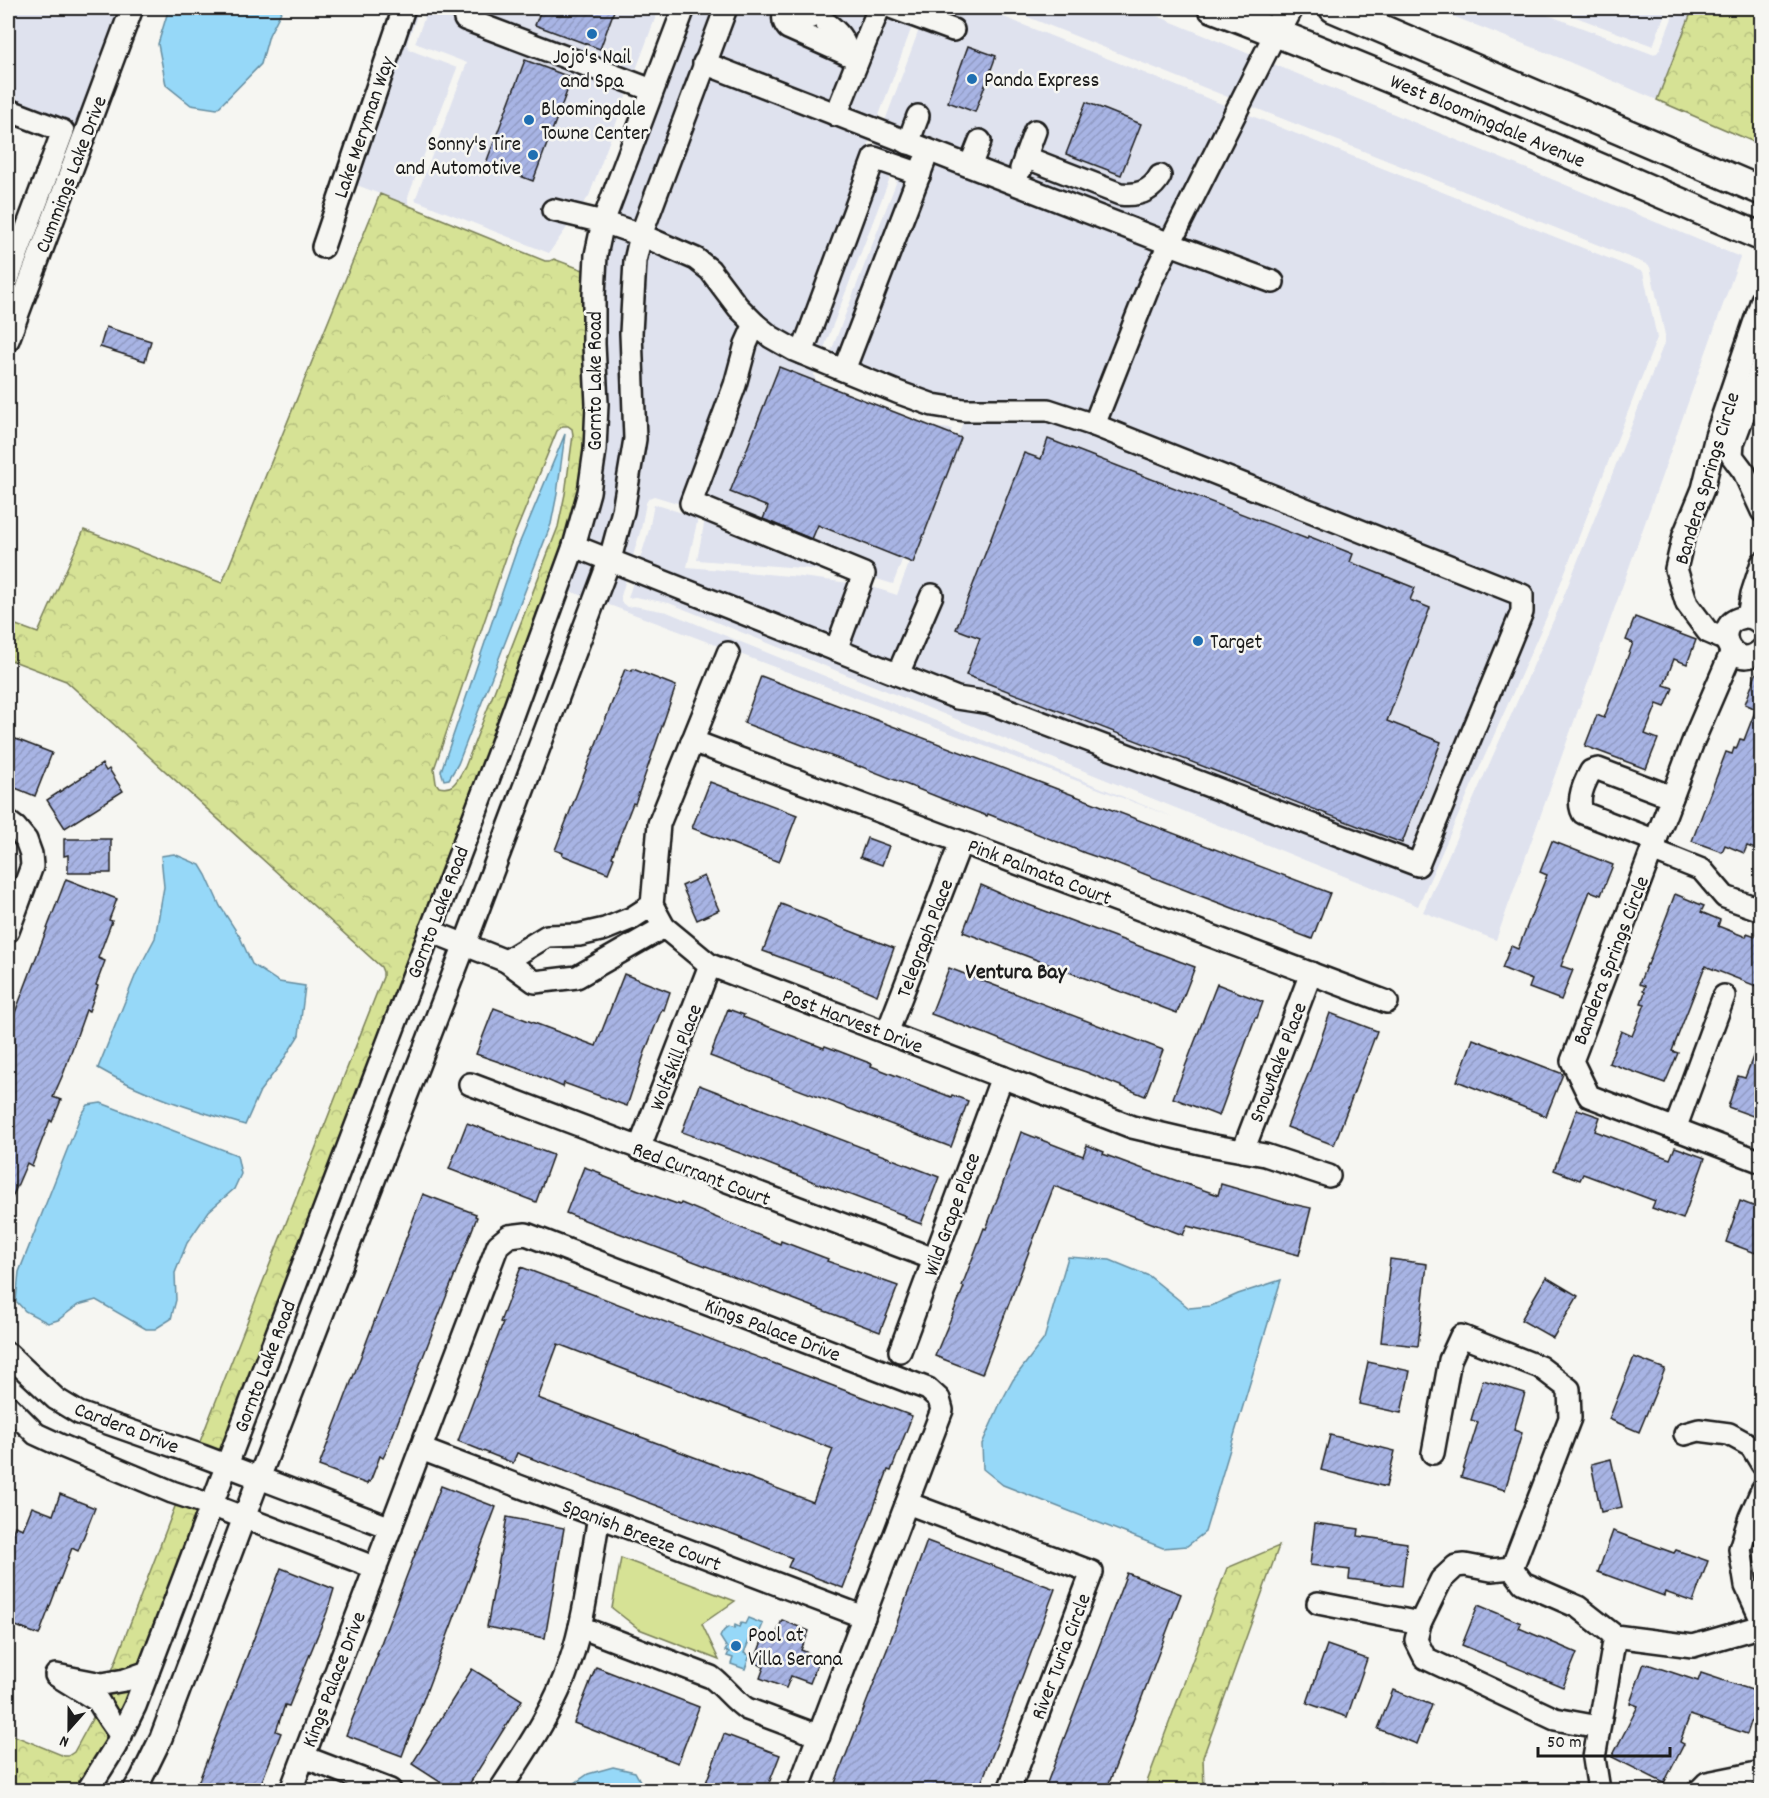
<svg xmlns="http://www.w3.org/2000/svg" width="1769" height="1798" viewBox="0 0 1769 1798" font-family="Dekko,sans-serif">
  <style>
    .built { fill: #dfe2ee }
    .forest { fill: url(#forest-crowns); stroke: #797f58; stroke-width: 1.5; fill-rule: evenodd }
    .green { fill: #d6e295; stroke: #797f58; stroke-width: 1.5 }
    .water { fill: #96d8f8; stroke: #658da0; stroke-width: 1.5 }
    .building { fill: url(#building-hatch); stroke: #1c1c1c; stroke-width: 1.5; fill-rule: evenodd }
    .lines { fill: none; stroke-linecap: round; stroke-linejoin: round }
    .minor-casing { stroke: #1c1c1c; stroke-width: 26 }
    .major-casing { stroke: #1c1c1c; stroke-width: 32 }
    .minor { stroke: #f6f6f2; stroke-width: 21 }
    .major { stroke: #f6f6f2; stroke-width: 27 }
    .poi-dot { fill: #1f6fb2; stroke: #f6f6f2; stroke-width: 2 }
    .labels { text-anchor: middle; stroke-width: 5; stroke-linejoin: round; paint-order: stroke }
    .poi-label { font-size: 21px; fill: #1c1c1c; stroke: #f6f6f2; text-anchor: start }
    .street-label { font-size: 21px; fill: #1c1c1c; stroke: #f6f6f2 }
    .neighbourhood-label { font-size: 22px; font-weight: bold; fill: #1c1c1c; stroke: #f6f6f2 }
  </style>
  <defs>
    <pattern id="forest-crowns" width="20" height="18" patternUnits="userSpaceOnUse" patternTransform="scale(1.5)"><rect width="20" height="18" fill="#d6e295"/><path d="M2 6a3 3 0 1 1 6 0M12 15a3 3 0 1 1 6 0" fill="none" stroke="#b7c180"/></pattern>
    <pattern id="building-hatch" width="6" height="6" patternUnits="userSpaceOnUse" patternTransform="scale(1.5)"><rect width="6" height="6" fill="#a8b4e4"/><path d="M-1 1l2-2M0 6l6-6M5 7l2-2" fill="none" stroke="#909ac3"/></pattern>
  </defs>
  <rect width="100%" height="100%" fill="#f6f6f2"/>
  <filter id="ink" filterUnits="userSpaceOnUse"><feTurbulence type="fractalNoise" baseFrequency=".0167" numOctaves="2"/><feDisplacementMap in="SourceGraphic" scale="12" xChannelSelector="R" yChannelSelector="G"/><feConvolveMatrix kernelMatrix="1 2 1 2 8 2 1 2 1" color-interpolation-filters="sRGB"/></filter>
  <g filter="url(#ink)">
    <g class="built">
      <polygon points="8,8 122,8 76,131 74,130 74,132 70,130 67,121 8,99"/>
      <polygon points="412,8 420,8 408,40 407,45 410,50 457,68 408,197 408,205 344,180"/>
      <polygon points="428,8 659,8 589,196 549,253 415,200 467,63 415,43"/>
      <polygon points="693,8 716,8 636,222 615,215"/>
      <polygon points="736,8 919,8 868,145 871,152 896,162 814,374 815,379 819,383 928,427 952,429 893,584 867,576 802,568 697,560 705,519 700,510 654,496 649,498 646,503 641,529 621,596 621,602 627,607 634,606 667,612 1173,817 604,603 640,332 645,262 650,237"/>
      <polygon points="927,8 981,8 1643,272 1657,338 1552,605 1418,906 669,603 635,597 628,598 649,530 654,504 698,518 687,567 801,577 866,585 897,595 963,422 931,418 822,375 906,157 876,145"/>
      <polygon points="1005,8 1138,8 1740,257 1496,940 1423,912 1559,608 1665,341 1665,335 1650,267 1646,264"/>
      <polygon points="1432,8 1529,8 1652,54 1657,53 1660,49 1676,8 1693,8 1657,100 1560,58"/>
      <polygon points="1552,8 1667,8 1653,46"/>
      <polygon points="610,235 630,242 625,439 622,468 608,533 587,597 569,591 602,319 605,256"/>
    </g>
    <g class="forest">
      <polygon points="1693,8 1761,8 1761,145 1657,100"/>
      <path d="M380 194 545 261H550L554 259 586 271C587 343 594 419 580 491 573 527 559 562 547 597L221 1452 199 1444 383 977V972L381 967 66 681 8 659V622L38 633 84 530 222 583ZM563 426H568L572 429 573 435 565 494 558 527 465 767C458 778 455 791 439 787L436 783 434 769 510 546 557 431Z"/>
      <polygon points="176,1504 199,1511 117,1724 87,1776 76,1790 8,1790 8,1733 64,1756 68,1756 74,1752 97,1710"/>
      <polygon points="1279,1546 1203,1757 1204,1790 1144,1790 1227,1568"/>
    </g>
    <polygon class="green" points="621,1558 735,1601 702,1624 719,1660 639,1629 612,1608"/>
    <g class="water">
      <polygon points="169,8 283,8 269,35 261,64 217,109 191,105 166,85 158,44"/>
      <polygon points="565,434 557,494 551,524 458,764 449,779 444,780 441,771 517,549"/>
      <path d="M174 854 200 865 206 875 220 906 240 937 252 964 279 982 305 986 299 1035 280 1065 260 1091 245 1125C194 1110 144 1095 98 1068L136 974 155 938 164 887 161 856Z"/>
      <polygon points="101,1103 237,1155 241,1174 234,1189 209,1211 187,1243 175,1273 176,1300 171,1319 155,1329 146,1329 96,1300 78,1305 58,1320 48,1323 25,1311 16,1301 19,1272 80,1117 88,1105"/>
      <polygon points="1068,1257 1110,1260 1149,1276 1189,1308 1211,1306 1238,1294 1281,1280 1205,1532 1187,1546 1163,1548 1003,1485 983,1469 982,1444 999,1406 1013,1380 1044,1339"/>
      <path d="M748 1618 763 1624 757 1638 751 1636 744 1653 750 1655 745 1669 731 1664 733 1658 727 1656 729 1652 725 1651 727 1648 720 1637C722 1632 724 1629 729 1627L734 1629 735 1625 739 1627 741 1623 745 1624Z"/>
      <polygon points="613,1767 635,1772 645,1790 565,1790 588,1774"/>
      <polygon points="1381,1783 1408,1790 1342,1790"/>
    </g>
    <g class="building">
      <polygon points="542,8 615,8 600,49 535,25"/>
      <polygon points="968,46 996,56 975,112 948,102"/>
      <polygon points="525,60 572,78 533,181 486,163"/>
      <polygon points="1086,102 1141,124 1121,175 1066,154"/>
      <polygon points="106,327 151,341 145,361 100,347"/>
      <polygon points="779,367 961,438 913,563 818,525 812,539 763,519 768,507 730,492"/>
      <polygon points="1048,439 1307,539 1308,536 1353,554 1350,562 1415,588 1410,600 1430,608 1387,721 1441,742 1402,843 966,675 980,638 956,629 1024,453 1041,459"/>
      <polygon points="1635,617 1696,640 1687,664 1674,659 1664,685 1673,688 1665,707 1657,704 1645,734 1658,739 1646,769 1585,746 1597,715 1604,718 1633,643 1626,640"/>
      <polygon points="1761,665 1761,851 1747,846 1744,853 1725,845 1722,852 1692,841 1726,752 1732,754 1734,748 1736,749 1740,739 1744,740 1756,709 1745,704 1759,666"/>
      <polygon points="625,669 632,671 633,669 676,686 635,804 633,803 612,857 614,858 608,873 562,855 563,853 555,850"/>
      <polygon points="761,676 1330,893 1312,939 1296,933 1296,932 1198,895 1114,862 1114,863 1085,853 988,814 987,816 958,805 860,766 860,767 744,723"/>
      <polygon points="8,736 52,753 35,796 8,785"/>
      <polygon points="102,764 106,771 109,769 123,791 65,828 47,800"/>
      <polygon points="710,782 797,815 779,862 692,828"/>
      <polygon points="867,838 889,846 882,865 860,857"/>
      <polygon points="64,839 111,839 111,873 68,873 68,855 64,856"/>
      <polygon points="1552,841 1613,865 1601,895 1590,891 1561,966 1573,970 1561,1000 1529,988 1532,980 1502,968 1511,946 1518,949 1547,875 1540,872"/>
      <polygon points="704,876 719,910 697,920 682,886"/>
      <polygon points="66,879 117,899 109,920 112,921 98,958 105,961 96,985 98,986 89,1011 86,1010 64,1072 53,1097 61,1100 52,1122 50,1120 32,1166 27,1163 8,1207 8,1031"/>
      <polygon points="981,885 1013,899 1195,967 1177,1013 963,932"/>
      <polygon points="1675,894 1704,906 1701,912 1720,920 1718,926 1746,937 1747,933 1761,938 1761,988 1705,966 1672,1051 1678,1053 1665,1083 1609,1063 1621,1031 1632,1036 1645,1004 1641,1003 1645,992 1643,991 1645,986 1639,984 1647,964 1648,965"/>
      <polygon points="781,904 894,948 877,995 840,979 763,951"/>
      <polygon points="949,968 1163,1050 1145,1096 1086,1072 1048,1059 986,1034 931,1014"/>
      <polygon points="624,974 670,992 664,1010 662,1009 645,1052 627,1106 564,1083 563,1087 531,1073 476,1054 494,1008 596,1046"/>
      <polygon points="1217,984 1263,1002 1257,1018 1255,1018 1219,1116 1173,1098"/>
      <polygon points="728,1009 744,1015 743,1017 824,1048 825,1046 841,1052 872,1064 871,1066 951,1097 952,1095 968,1101 951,1147 710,1056"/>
      <polygon points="1330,1013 1377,1031 1334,1145 1287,1127 1311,1067"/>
      <polygon points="1760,1038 1761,1038 1761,1119 1728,1107 1738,1076 1745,1078"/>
      <polygon points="1473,1039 1563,1074 1546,1116 1457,1081"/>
      <polygon points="699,1085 939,1177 921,1224 905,1218 906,1216 824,1185 824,1186 756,1159 682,1132"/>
      <polygon points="1577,1109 1600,1117 1595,1131 1670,1159 1675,1147 1705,1158 1683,1219 1652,1208 1655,1201 1583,1174 1580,1180 1554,1170"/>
      <polygon points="467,1123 553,1155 536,1202 449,1169"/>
      <polygon points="1021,1132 1083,1156 1087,1145 1104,1152 1103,1154 1146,1170 1218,1195 1221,1184 1283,1202 1311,1208 1299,1255 1187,1226 1183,1235 1054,1186 982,1374 935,1356 964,1287 962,1286 984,1228 986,1229 1002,1186"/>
      <polygon points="584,1167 601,1173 600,1175 644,1192 680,1205 681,1203 780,1244 781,1241 828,1259 827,1261 898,1286 880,1332 566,1213"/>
      <polygon points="423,1194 476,1214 475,1216 477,1217 387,1450 383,1458 380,1456 370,1482 368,1481 367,1484 319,1466"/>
      <polygon points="1740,1201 1761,1209 1761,1255 1726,1242"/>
      <polygon points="1390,1259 1427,1264 1418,1346 1381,1342"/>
      <path d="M521 1267 912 1416 891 1471 888 1470 843 1588 788 1567 792 1558 738 1536 517 1453 513 1463 458 1441 503 1323 500 1322ZM558 1344 833 1449 813 1502 538 1398Z"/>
      <polygon points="1546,1277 1578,1296 1553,1338 1521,1320"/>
      <polygon points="1634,1357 1665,1369 1639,1432 1609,1419"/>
      <polygon points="1368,1362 1410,1371 1401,1413 1359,1404"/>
      <polygon points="1483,1380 1525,1393 1514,1430 1522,1433 1505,1490 1461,1477 1478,1422 1471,1420"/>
      <polygon points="1330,1435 1395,1451 1386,1487 1321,1470"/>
      <polygon points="1611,1459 1622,1507 1601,1512 1591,1464"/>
      <polygon points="441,1486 496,1507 402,1756 346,1735 378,1654 377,1654 386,1630"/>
      <polygon points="60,1494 95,1508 78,1551 72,1548 39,1635 8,1623 8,1547 15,1526 23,1529 32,1507 53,1515"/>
      <polygon points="507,1517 564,1528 545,1638 487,1627"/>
      <polygon points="1315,1523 1359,1529 1358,1536 1407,1543 1402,1586 1349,1579 1350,1570 1310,1565"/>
      <polygon points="1613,1531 1674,1553 1676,1550 1708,1561 1693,1602 1665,1592 1664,1596 1598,1572"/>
      <polygon points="927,1541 1055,1589 1001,1733 978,1791 832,1791 888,1647"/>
      <polygon points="281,1568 334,1589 327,1612 289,1706 285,1705 276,1731 281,1733 272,1756 258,1791 195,1791"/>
      <polygon points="1127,1573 1181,1594 1136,1713 1106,1791 1044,1791"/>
      <polygon points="1478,1605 1521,1623 1519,1628 1577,1653 1563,1687 1462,1645"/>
      <polygon points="782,1620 809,1631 801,1650 820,1658 810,1683 791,1676 786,1688 760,1678 764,1667 754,1662 764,1636 774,1640"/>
      <polygon points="1327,1645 1367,1659 1347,1717 1307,1703"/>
      <polygon points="1644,1663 1698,1681 1701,1673 1761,1693 1747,1734 1690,1715 1680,1742 1684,1744 1664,1783 1612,1757 1638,1706 1630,1703"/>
      <polygon points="596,1667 699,1707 678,1763 574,1723"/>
      <polygon points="472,1669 522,1700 465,1791 454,1791 412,1764"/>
      <polygon points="1393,1690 1432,1705 1417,1744 1378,1729"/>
      <polygon points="724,1734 780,1755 766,1791 703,1791"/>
    </g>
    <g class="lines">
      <g class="minor-casing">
        <g id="minor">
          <path d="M786 8C783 16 782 21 788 28L858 59"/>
          <polyline points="795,8 802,14 811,17"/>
          <polyline points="893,8 953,30"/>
          <polyline points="465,19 652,90"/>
          <path d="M826 23C838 32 844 39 848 54"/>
          <polyline points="704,63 1170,244 1273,282"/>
          <polyline points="8,110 63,131 8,279"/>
          <polyline points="836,115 879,8"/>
          <polyline points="908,143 918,116"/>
          <path d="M1025 157 1120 194C1137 196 1151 192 1160 176"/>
          <polyline points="970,166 980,141"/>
          <polyline points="1021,169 1035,131"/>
          <polyline points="553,210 603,222 641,235 696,259 710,270 738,307 755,324 771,337 794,350 897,392 933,405 964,410 1048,410 1094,425 1522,595 1522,612 1418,865 990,703 957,698 574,546"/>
          <polyline points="323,247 404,8"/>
          <polyline points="755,324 746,344 735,385 691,503 864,574 836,650"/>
          <polyline points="8,340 132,8"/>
          <polyline points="802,353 874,158 920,174"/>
          <polyline points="1762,365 1733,443 1732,456 1744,472 1762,511"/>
          <polyline points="844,370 924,162"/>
          <polyline points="1094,425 1151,281 1276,32"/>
          <polyline points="1748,617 1752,594 1762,563"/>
          <path d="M1762 625C1756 619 1749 615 1741 618 1709 626 1734 676 1762 649"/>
          <polyline points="1726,640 1708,632 1687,604 1676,569 1684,535 1703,489 1716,436 1762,300"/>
          <polyline points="1732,651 1694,739 1572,1061 1589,1096 1762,1162"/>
          <polyline points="728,653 659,824 652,905 664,927 710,965 1132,1127 1209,1145 1265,1155 1329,1176"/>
          <polyline points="898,674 932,595"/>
          <polyline points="692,741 1387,1002"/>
          <polyline points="8,822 16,828 26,840 31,854 32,866 8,931"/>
          <path d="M1656 841 1583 813C1576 800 1584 783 1591 771L1598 769 1672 797"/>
          <polyline points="1652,850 1702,870 1725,897 1762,910"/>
          <polyline points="430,931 506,961 535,982 577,977 664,927"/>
          <polyline points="506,961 547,936 579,935 605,929 632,918 652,905"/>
          <polyline points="887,1033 961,842"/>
          <polyline points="470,1084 934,1259"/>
          <polyline points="1675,1129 1724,996"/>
          <polyline points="639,1149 710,965"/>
          <polyline points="1243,1151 1311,973"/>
          <polyline points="900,1351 1002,1077"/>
          <polyline points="8,1354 56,1399 79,1413 202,1456 391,1528"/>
          <polyline points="8,1406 36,1434 62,1446 172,1492 211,1505 376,1568"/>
          <polyline points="1685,1434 1699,1430 1729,1434 1751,1446 1762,1464"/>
          <polyline points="421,1449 864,1617"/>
          <polyline points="1433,1453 1450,1360 1461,1336 1540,1367 1569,1389 1570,1418 1512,1568 1523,1583 1578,1607 1615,1636 1693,1646 1762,1626"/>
          <polyline points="1762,1490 1750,1517 1740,1549 1746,1586 1762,1621"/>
          <polyline points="907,1503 1092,1572 1009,1790"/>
          <polyline points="1318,1603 1420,1623 1441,1580 1456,1566 1465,1565 1491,1570 1512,1568"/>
          <polyline points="1420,1623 1416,1640 1425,1658 1555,1719 1599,1727"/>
          <path d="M580 1627 711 1677C725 1687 733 1700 747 1709L819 1736"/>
          <polyline points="121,1736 109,1719 98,1701 56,1675 102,1684 125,1680 148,1672"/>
          <polyline points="304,1757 390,1790"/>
          <polyline points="88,1790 115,1747 135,1706 499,751 574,546 589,492 595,450 597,404 594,344 594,295 596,255 603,222 684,8"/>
          <polyline points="134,1790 141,1779 161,1738 259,1478 465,944 610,559 623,511 635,439 631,333 635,261 641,235 726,8"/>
          <polyline points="291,1790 498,1245 509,1236 526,1234 928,1389 939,1399 942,1410 798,1790"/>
          <path d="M500 1790C527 1749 555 1708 570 1662 586 1616 590 1565 599 1517"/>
          <polyline points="1599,1790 1594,1758 1615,1636"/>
          <polyline points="1700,1790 1707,1783 1762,1772"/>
        </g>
      </g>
      <g class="major-casing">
        <g id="major">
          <path d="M1212 8C1398 79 1579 159 1762 237"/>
          <polyline points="1333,8 1762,191"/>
          <polyline points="1276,32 1289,8"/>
        </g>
      </g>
      <use href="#minor" class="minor"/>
      <use href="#major" class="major"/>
    </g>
  </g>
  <g class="poi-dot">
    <circle cx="592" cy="34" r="6"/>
    <circle cx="972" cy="79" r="6"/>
    <circle cx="529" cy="120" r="6"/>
    <circle cx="533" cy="155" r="6"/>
    <circle cx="1198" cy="641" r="6"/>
    <circle cx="736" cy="1646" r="6"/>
  </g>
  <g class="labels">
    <g class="poi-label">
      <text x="592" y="63" text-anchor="middle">Jojo's Nail<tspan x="592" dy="24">and Spa</tspan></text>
      <text x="984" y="86">Panda Express</text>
      <text x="541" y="115">Bloomingdale<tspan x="541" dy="24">Towne Center</tspan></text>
      <text x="521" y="150" text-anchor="end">Sonny's Tire<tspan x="521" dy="24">and Automotive</tspan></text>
      <text x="1210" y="648">Target</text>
      <text x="748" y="1641">Pool at<tspan x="748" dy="24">Villa Serana</tspan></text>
    </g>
    <g class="street-label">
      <text transform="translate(1488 120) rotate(23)" y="7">West Bloomingdale Avenue</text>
      <text transform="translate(363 127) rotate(-71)" y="7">Lake Meryman Way</text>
      <text transform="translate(70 174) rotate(-69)" y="7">Cummings Lake Drive</text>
      <text transform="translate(594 381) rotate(-90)" y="7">Gornto Lake Road</text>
      <text transform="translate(1706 478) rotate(-73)" y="7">Bandera Springs Circle</text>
      <text transform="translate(1040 871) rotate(21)" y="7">Pink Palmata Court</text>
      <text transform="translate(437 912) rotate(-69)" y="7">Gornto Lake Road</text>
      <text transform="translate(924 938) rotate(-69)" y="7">Telegraph Place</text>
      <text transform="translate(1610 960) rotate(-69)" y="7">Bandera Springs Circle</text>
      <text transform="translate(853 1020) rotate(21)" y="7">Post Harvest Drive</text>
      <text transform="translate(675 1057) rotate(-69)" y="7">Wolfskill Place</text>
      <text transform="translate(1277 1062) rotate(-69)" y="7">Snowflake Place</text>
      <text transform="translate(702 1173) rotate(21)" y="7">Red Currant Court</text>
      <text transform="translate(951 1214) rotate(-70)" y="7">Wild Grape Place</text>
      <text transform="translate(773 1329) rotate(21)" y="7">Kings Palace Drive</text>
      <text transform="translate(264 1366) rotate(-69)" y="7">Gornto Lake Road</text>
      <text transform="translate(127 1427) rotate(21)" y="7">Cardera Drive</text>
      <text transform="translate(642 1534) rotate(21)" y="7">Spanish Breeze Court</text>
      <text transform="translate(1060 1656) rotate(-69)" y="7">River Turia Circle</text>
      <text transform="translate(333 1679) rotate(-69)" y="7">Kings Palace Drive</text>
    </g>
    <g class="neighbourhood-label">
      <text x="1016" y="978">Ventura Bay</text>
    </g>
  </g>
  <rect width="1769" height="1798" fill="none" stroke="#f6f6f2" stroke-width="30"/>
  <rect x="15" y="15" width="1739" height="1768" fill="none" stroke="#1c1c1c" stroke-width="2" filter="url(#ink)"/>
  <g transform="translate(69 1729) rotate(201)" stroke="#f6f6f2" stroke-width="4.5" paint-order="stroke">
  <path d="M0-4.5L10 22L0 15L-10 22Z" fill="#1c1c1c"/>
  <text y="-9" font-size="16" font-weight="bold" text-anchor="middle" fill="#1c1c1c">N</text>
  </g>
  <path d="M1538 1747v9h132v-9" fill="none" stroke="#1c1c1c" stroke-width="3"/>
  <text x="1547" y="1747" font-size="18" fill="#1c1c1c" stroke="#f6f6f2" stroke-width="4.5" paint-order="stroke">50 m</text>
</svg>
